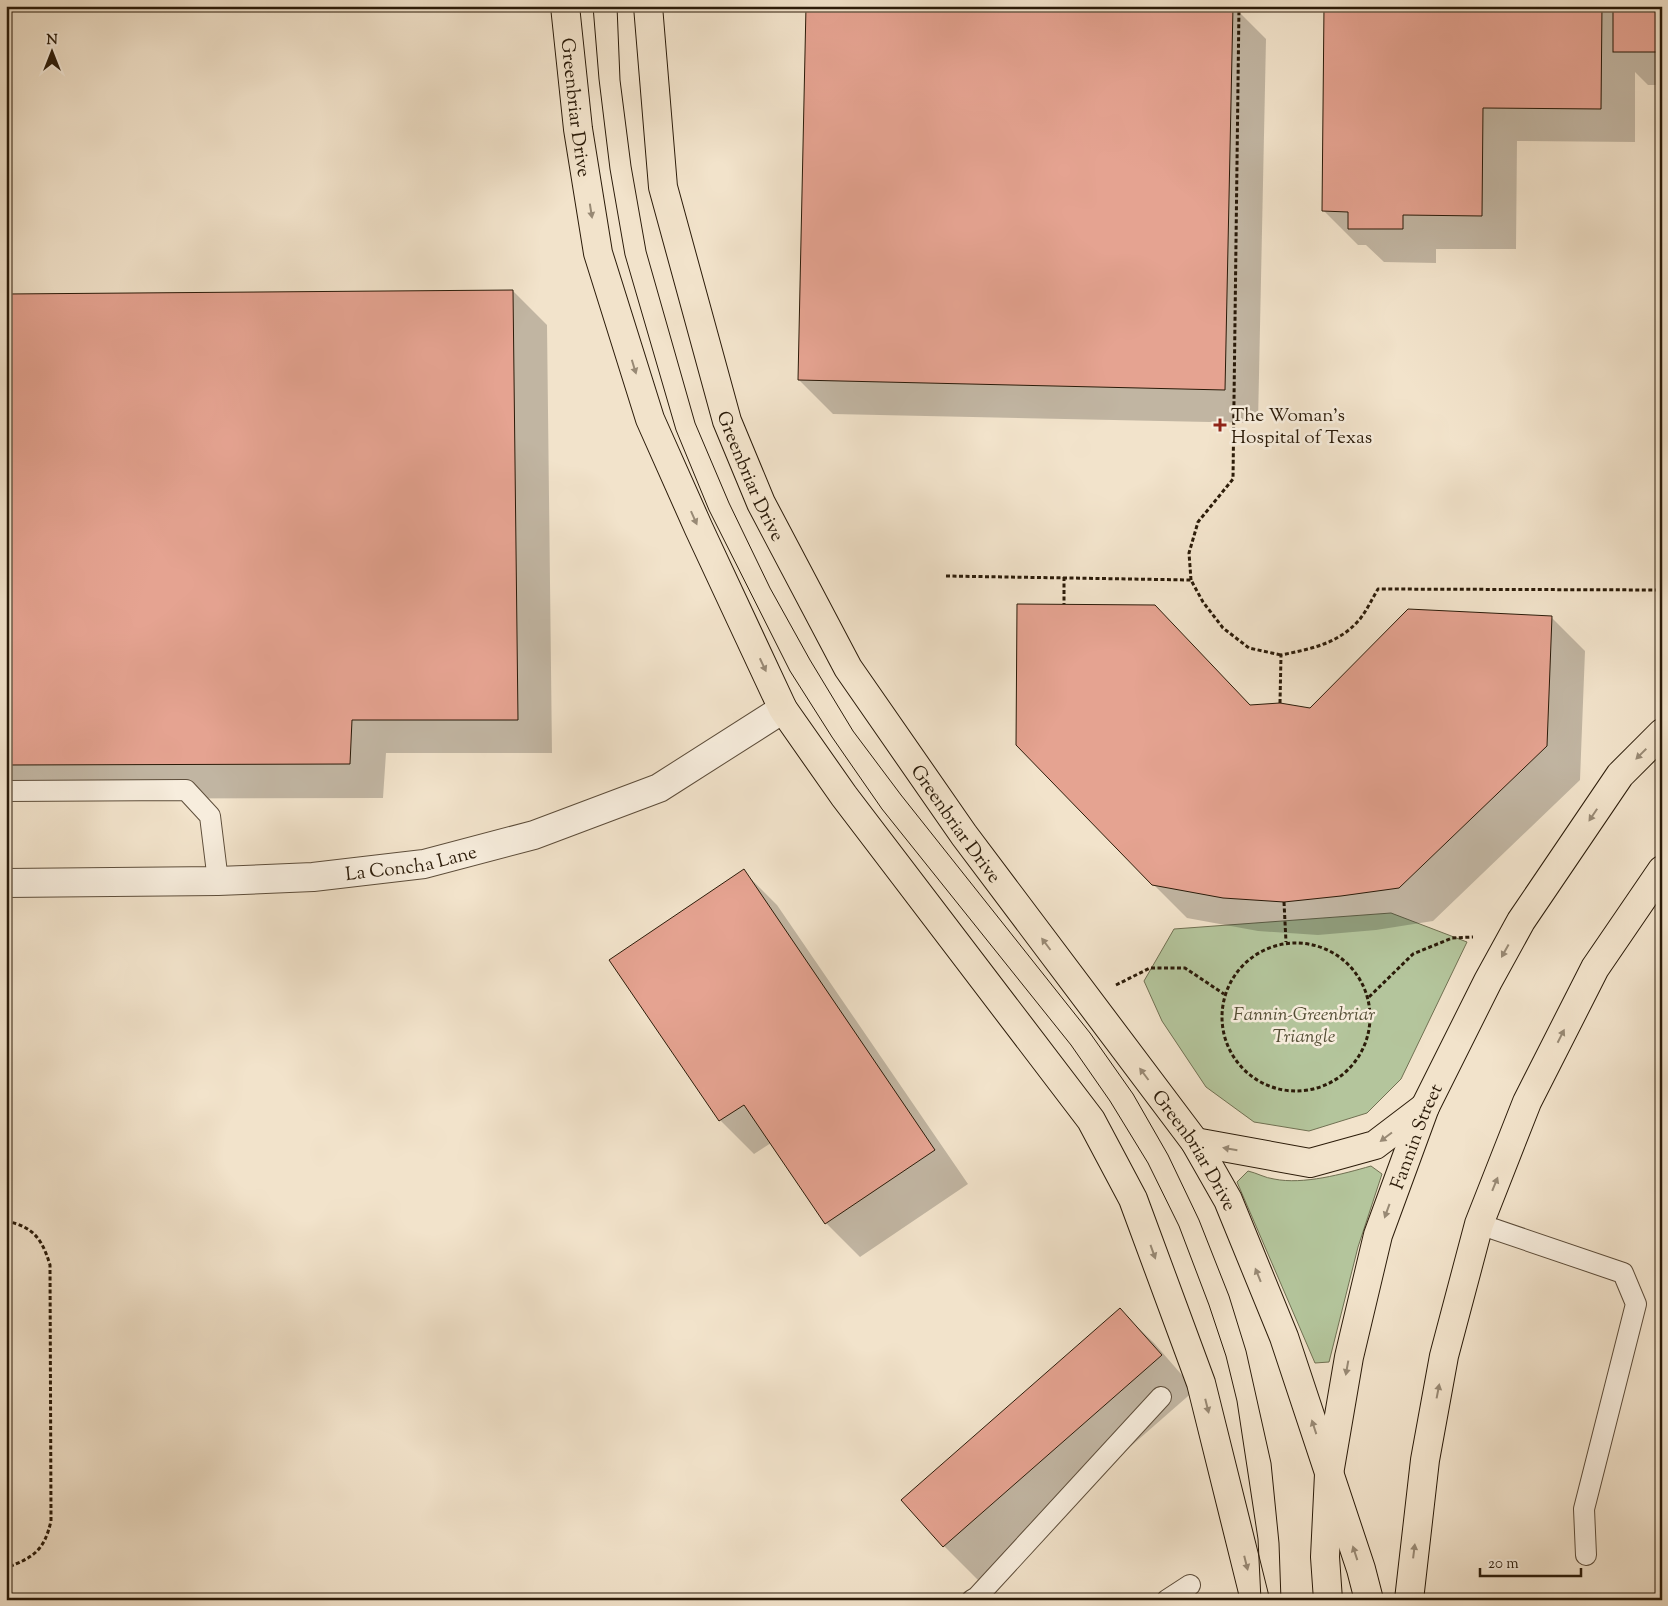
<svg xmlns="http://www.w3.org/2000/svg" width="1668" height="1606" viewBox="0 0 1668 1606" font-family="'Sorts Mill Goudy',serif">
  <style>
    .green { fill: #b4c59c; stroke: #707052 }
    .shadow { fill: #0003 }
    .building { fill: #e5a391; stroke: #2b1b09 }
    .lines { fill: none; stroke-linecap: round; stroke-linejoin: round }
    .lane-casing { stroke: #5d4d3a; stroke-width: 22 }
    .street-casing { stroke: #5d4d3a; stroke-width: 30 }
    .primary-casing { stroke: #2b1b09; stroke-width: 30 }
    .path { stroke: #2b1b09; stroke-width: 3; stroke-dasharray: 4 2.5; stroke-linecap: butt }
    .lane { stroke: #f7eddd; stroke-width: 20 }
    .street { stroke: #f7eddd; stroke-width: 28 }
    .primary { stroke: #f2e3cb; stroke-width: 28 }
    .tram { stroke: #2b1b09; stroke-width: 1 }
    .oneway { fill: #988974 }
    .poi-dot { fill: #8f2418; stroke: #f7eddd; stroke-width: 2 }
    .labels { text-anchor: middle; stroke-width: 5; stroke-linejoin: round; paint-order: stroke }
    .street-label { font-size: 19px; fill: #2b1b09; stroke: #f7eddd }
    .poi-label { font-size: 19px; fill: #2b1b09; stroke: #f7eddd; text-anchor: start }
    .park-label { font-size: 19px; font-style: italic; fill: #544e35; stroke: #f7eddd }
  </style>
  <rect width="100%" height="100%" fill="#f2e3cb"/>
  <filter id="stains"><feTurbulence type="fractalNoise" baseFrequency=".004" numOctaves="4"/><feColorMatrix values="0 0 0 0 .2 0 0 0 0 .09 0 0 0 0 .02 0 0 0 .5 -.17"/></filter>
  <radialGradient id="worn" r=".72"><stop offset=".6" stop-color="#630" stop-opacity="0"/><stop offset="1" stop-color="#630" stop-opacity=".3"/></radialGradient>
  <g class="green">
    <polygon points="1391,913 1467,942 1401,1079 1367,1113 1309,1131 1254,1122 1206,1087 1162,1021 1144,981 1174,929"/>
    <path d="M1371 1166 1382 1174 1358 1247 1329 1362 1315 1363 1237 1182 1248 1171C1257 1173 1265 1178 1274 1179 1303 1185 1343 1174 1371 1166Z"/>
  </g>
  <g class="shadow">
    <polygon points="807,6 1233,6 1266,39 1258,423 833,414 799,380"/>
    <polygon points="1325,6 1662,6 1662,85 1648,85 1635,72 1635,142 1517,141 1516,249 1436,249 1436,263 1384,262 1366,245 1358,245 1324,211"/>
    <polygon points="513,291 547,325 552,753 386,753 383,798 6,799 6,295"/>
    <polygon points="1551,617 1585,651 1580,780 1433,921 1376,930 1318,935 1258,931 1187,918 1153,884 1189,641 1251,706 1310,709"/>
    <polygon points="743,871 777,905 968,1184 860,1257 826,1223 771,1143 754,1154 720,1120"/>
    <polygon points="1120,1310 1154,1343 1195,1390 978,1580 944,1546 903,1500"/>
  </g>
  <g class="building">
    <polygon points="806,6 1233,6 1225,390 798,380"/>
    <polygon points="1324,6 1602,6 1601,109 1483,108 1482,216 1403,215 1403,229 1348,229 1348,212 1322,211"/>
    <rect x="1613" y="6" width="49" height="46"/>
    <polygon points="513,290 518,720 352,720 350,764 6,765 6,294"/>
    <polygon points="1017,604 1155,605 1250,705 1280,703 1310,708 1408,609 1552,616 1547,746 1399,888 1341,896 1284,902 1223,898 1152,885 1016,745"/>
    <polygon points="744,869 935,1150 825,1224 744,1105 719,1121 609,960"/>
    <polygon points="1120,1308 1162,1355 943,1547 901,1500"/>
  </g>
  <g class="lines">
    <g class="lane-casing">
      <g id="lane">
        <polyline points="6,791 186,790 210,816 218,881"/>
        <polyline points="1479,1224 1623,1273 1636,1304 1584,1509 1586,1555"/>
        <polyline points="972,1600 977,1597 1161,1397"/>
        <polyline points="1167,1600 1190,1585"/>
      </g>
    </g>
    <g class="street-casing">
      <g id="street">
        <path id="s1" d="M6 883 218 881 313 877 424 864 534 835 659 788 783 709"/>
      </g>
    </g>
    <g class="primary-casing">
      <g id="primary">
        <path id="s2" d="M565 6 578 129 598 253 650 419 699 529 783 709 844 796 1091 1120 1133 1199 1201 1383 1255 1600"/>
        <path id="s3" d="M648 6 663 187 727 421 761 503 848 668 964 835 1195 1142 1228 1200 1284 1337 1361 1569 1369 1600"/>
        <polyline points="1195,1142 1310,1163 1375,1145 1425,1107"/>
        <path id="s4" d="M1328 1600 1325 1557 1329 1474 1349 1357 1378 1235 1425 1107 1488 981 1521 921 1620 775 1662 733"/>
        <polyline points="1409,1600 1425,1460 1444,1356 1479,1224 1527,1102 1595,968 1662,870"/>
      </g>
    </g>
    <g class="path">
      <polyline points="946,576 1191,580 1203,602 1223,628 1249,648 1281,655"/>
      <polyline points="1064,577 1064,604"/>
      <polyline points="1191,580 1189,553 1198,522 1233,479 1239,6"/>
      <path d="M1280 703 1281 655C1310 649 1339 644 1360 619 1367 610 1372 599 1378 589L1662 590"/>
      <polyline points="1284,902 1286,942"/>
      <circle cx="1296" cy="1017" r="74"/>
      <polyline points="1116,985 1150,968 1185,968 1224,994"/>
      <polyline points="1369,997 1413,954 1452,938 1473,937"/>
      <path d="M6 1221C34 1227 42 1239 50 1265L51 1521C44 1551 34 1557 6 1568"/>
    </g>
    <use href="#lane" class="lane"/>
    <use href="#street" class="street"/>
    <use href="#primary" class="primary"/>
    <g class="tram">
      <polyline points="593,6 599,79 610,169 625,255 676,430 709,510 790,671 832,737 882,809 1071,1045 1110,1101 1148,1163 1179,1226 1209,1305 1226,1356 1237,1401 1258,1539 1261,1600"/>
      <polyline points="617,6 620,80 631,166 646,251 695,423 729,503 770,588 810,660 853,731 901,795 1090,1033 1133,1094 1168,1155 1199,1220 1229,1296 1246,1351 1271,1463 1279,1543 1281,1600"/>
    </g>
  </g>
  <defs><path id="oneway-solid" d="M-6-.8H1V-3.2L6.5 0L1 3.2V.8H-6Z" transform="scale(1.25)"/></defs>
  <g class="oneway">
    <use href="#oneway-solid" transform="translate(591 211) rotate(81)"/>
    <use href="#oneway-solid" transform="translate(634 367) rotate(73)"/>
    <use href="#oneway-solid" transform="translate(694 518) rotate(66)"/>
    <use href="#oneway-solid" transform="translate(763 665) rotate(65)"/>
    <use href="#oneway-solid" transform="translate(1641 754) rotate(135)"/>
    <use href="#oneway-solid" transform="translate(1593 815) rotate(124)"/>
    <use href="#oneway-solid" transform="translate(1046 944) rotate(-127)"/>
    <use href="#oneway-solid" transform="translate(1505 951) rotate(119)"/>
    <use href="#oneway-solid" transform="translate(1561 1036) rotate(-63)"/>
    <use href="#oneway-solid" transform="translate(1144 1074) rotate(-127)"/>
    <use href="#oneway-solid" transform="translate(1386 1137) rotate(143)"/>
    <use href="#oneway-solid" transform="translate(1230 1149) rotate(-170)"/>
    <use href="#oneway-solid" transform="translate(1495 1184) rotate(-68)"/>
    <use href="#oneway-solid" transform="translate(1387 1211) rotate(110)"/>
    <use href="#oneway-solid" transform="translate(1153 1252) rotate(70)"/>
    <use href="#oneway-solid" transform="translate(1258 1275) rotate(-112)"/>
    <use href="#oneway-solid" transform="translate(1347 1368) rotate(100)"/>
    <use href="#oneway-solid" transform="translate(1438 1391) rotate(-79)"/>
    <use href="#oneway-solid" transform="translate(1207 1406) rotate(76)"/>
    <use href="#oneway-solid" transform="translate(1314 1427) rotate(-108)"/>
    <use href="#oneway-solid" transform="translate(1414 1551) rotate(-83)"/>
    <use href="#oneway-solid" transform="translate(1355 1553) rotate(-108)"/>
    <use href="#oneway-solid" transform="translate(1246 1563) rotate(76)"/>
  </g>
  <path class="poi-dot" d="M1217.5 417.5h5v5h5v5h-5v5h-5v-5h-5v-5h5z"/>
  <g class="labels">
    <g class="street-label">
      <text dy="7" stroke="none"><textPath href="#s2" startOffset="102">Greenbriar Drive</textPath></text>
      <text dy="7" stroke="none"><textPath href="#s3" startOffset="484">Greenbriar Drive</textPath></text>
      <text dy="7" stroke="none"><textPath href="#s3" startOffset="889">Greenbriar Drive</textPath></text>
      <text dy="7" stroke="none"><textPath href="#s1" startOffset="406">La Concha Lane</textPath></text>
      <text dy="7" stroke="none"><textPath href="#s4" startOffset="476">Fannin Street</textPath></text>
      <text dy="7" stroke="none"><textPath href="#s3" startOffset="1294">Greenbriar Drive</textPath></text>
    </g>
    <g class="poi-label">
      <text x="1231" y="421">The Woman's<tspan x="1231" dy="22">Hospital of Texas</tspan></text>
    </g>
    <g class="park-label">
      <text x="1304" y="1020">Fannin-Greenbriar<tspan x="1304" dy="22">Triangle</tspan></text>
    </g>
  </g>
  <rect width="1668" height="1606" fill="none" stroke="#f2e3cb" stroke-width="25"/>
  <rect x="8" y="8" width="1653" height="1591" fill="none" stroke="#2b1b09" stroke-width="2.5"/>
  <rect x="12" y="12" width="1643" height="1581" fill="none" stroke="#2b1b09"/>
  <g transform="translate(52 52)" stroke="#f7eddd" stroke-width="4" paint-order="stroke">
  <path d="M0-4L9 19L0 12L-9 19Z" fill="#2b1b09"/>
  <text y="-8" font-size="14" font-weight="bold" text-anchor="middle" fill="#2b1b09">N</text>
  </g>
  <path d="M1480 1568v8h101v-8" fill="none" stroke="#2b1b09" stroke-width="2.5"/>
  <text x="1488" y="1568" font-size="15" fill="#2b1b09" stroke="#f7eddd" stroke-width="4" paint-order="stroke">20 m</text>
  <rect width="100%" height="100%" filter="url(#stains)"/>
  <rect width="100%" height="100%" fill="url(#worn)"/>
</svg>
